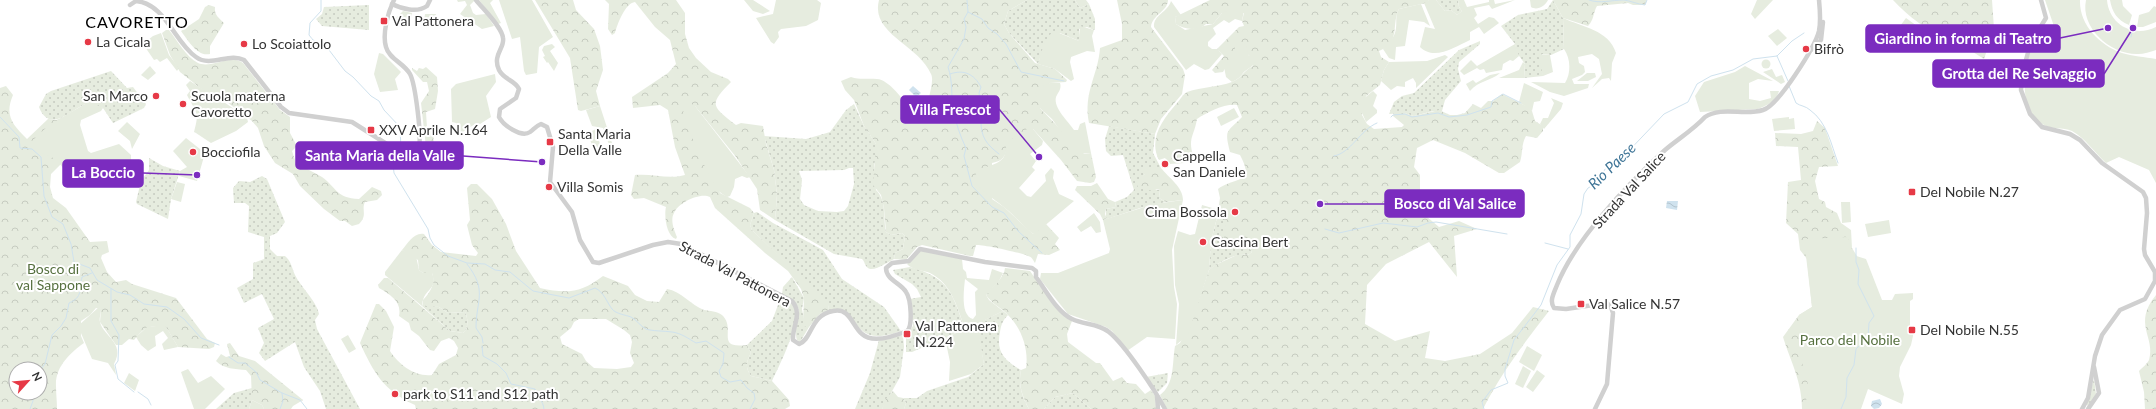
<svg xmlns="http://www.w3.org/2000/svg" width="2156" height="409" viewBox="0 0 2156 409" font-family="Lato,sans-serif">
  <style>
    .grass { fill: url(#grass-dots); fill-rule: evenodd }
    .forest { fill: url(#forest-crowns); fill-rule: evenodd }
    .green { fill: #e6ecdf; fill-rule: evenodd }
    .water { fill: url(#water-waves) }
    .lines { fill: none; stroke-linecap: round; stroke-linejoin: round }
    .stream { stroke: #cfe2ee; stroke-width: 1 }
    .minor { stroke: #d0d0d0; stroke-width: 4.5 }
    .poi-dot { fill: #e63946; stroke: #fff; stroke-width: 1.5 }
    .labels { text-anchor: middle; stroke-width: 4; stroke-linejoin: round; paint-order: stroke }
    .poi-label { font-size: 14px; fill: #333; stroke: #fff; text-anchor: start }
    .street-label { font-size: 14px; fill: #333; stroke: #fff }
    .park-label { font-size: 14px; fill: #56703f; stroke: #fff }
    .water-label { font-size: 15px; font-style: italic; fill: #3f7597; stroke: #fff }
    .quarter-label { font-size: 16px; letter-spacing: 1px; fill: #000; stroke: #fff }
    .leader { fill: none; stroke: #7b2cbf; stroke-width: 1.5 }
    .callout-dot { fill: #7b2cbf; stroke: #fff; stroke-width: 1.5 }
    .callout { fill: #7b2cbf; stroke: #7b2cbf; stroke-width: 1.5 }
    .callout-label { font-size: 15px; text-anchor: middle; font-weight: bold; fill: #fff }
  </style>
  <defs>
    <pattern id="grass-dots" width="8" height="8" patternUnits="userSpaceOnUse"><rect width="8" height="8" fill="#e6ecdf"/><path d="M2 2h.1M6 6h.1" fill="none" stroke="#c6cbc0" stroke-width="1.8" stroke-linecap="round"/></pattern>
    <pattern id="forest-crowns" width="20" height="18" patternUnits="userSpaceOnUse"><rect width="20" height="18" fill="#e6ecdf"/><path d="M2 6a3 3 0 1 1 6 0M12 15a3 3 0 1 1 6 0" fill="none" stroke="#c6cbc0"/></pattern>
    <pattern id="water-waves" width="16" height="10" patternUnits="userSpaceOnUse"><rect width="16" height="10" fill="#cfe2ee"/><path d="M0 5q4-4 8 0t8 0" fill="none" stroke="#b2c2cd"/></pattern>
  </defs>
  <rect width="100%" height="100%" fill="#fff"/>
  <g class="grass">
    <polygon points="1027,0 1075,0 1080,8 1089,4 1095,19 1095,29 1094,30 1087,27 1079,29 1080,38 1079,41 1060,33 1040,58 1038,64 1009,33 1004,24 1008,11"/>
    <polygon points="1436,0 1458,0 1459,7 1462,11 1457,15 1451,10 1445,11"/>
    <polygon points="1553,0 1563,18 1564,49 1551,55 1542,54 1543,76 1524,78 1525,64 1517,53 1515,44 1501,26 1518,15 1547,9"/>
    <polygon points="369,5 369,30 322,26 316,19 322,14 324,7"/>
    <polygon points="1480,41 1480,44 1459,62 1458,69 1461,81 1445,100 1442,111 1433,111 1414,116 1404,113 1389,114 1394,102 1402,96 1414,93 1459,50"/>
    <path d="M111 71 127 88 133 87 146 104 144 108 113 123 103 108 85 104C69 112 49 133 39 107L46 94 51 91Z"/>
    <path d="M854 104 864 126 876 144V159L874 165 876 190C887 201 883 217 886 232L891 235 902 233 905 236 903 249 895 253 894 259C889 261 872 274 867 267 864 264 865 262 862 259L834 254 775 220 777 195 774 170 764 136 806 139 820 135 830 132 846 110ZM849 168H853L854 184 848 206 844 211 837 212 818 211 804 205 800 199 802 180 799 171 844 170Z"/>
    <polygon points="1109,126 1155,134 1153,153 1161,168 1150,168 1140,180 1148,189 1160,190 1159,198 1166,202 1140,208 1107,219 1106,217 1106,209 1116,207 1115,202 1127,197 1134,190 1123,155 1111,156 1106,151 1105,139"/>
    <polygon points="149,158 163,166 180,171 171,199 168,219 137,204 136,202 141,181 149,170"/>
    <path d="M262 176 267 179 285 222 277 233 270 236V249L277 256H285C291 261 292 268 295 275 301 287 317 302 319 314L315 320 317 329 360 409H326L320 391 304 367 295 342 265 361 259 353 264 343 258 328 274 319 262 294 244 303 237 288 253 279V263L264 259V237L248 232 249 206 245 203H234L233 188 239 181 250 182Z"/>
    <path d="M757 212 773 223 823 250 842 279 884 307 901 331C847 351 863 304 829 310L828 305 752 230 750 225 754 213Z"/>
    <path d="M1217 218 1222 219 1226 223 1224 240 1226 242 1245 241 1252 252 1248 255C1235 253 1219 262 1209 270L1211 241Z"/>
    <path d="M910 267C950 278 952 293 965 329L912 352H906V335L913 326 910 299 921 297 917 289 912 284 895 274 893 270Z"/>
    <path d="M792 277 804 298 802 309 805 326 809 327 800 342 797 340C792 317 812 309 782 294L783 287Z"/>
    <path d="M781 297C786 300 791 302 794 306 802 322 779 366 772 381L751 376C745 367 746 362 751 353L747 345 772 321Z"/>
    <path d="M423 304 439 307 448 313 465 312C468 318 469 328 463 333L450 331 422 306Z"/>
    <path d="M1003 311 1008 315C1003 320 1001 325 1000 332 996 352 1004 360 1021 370 1018 384 1022 397 1029 409H904L906 403 903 398H917L927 391 968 377 984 364 976 324Z"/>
    <polygon points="903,335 904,347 900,377 882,409 855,409 870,373 879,340"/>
    <polygon points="1168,373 1167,383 1158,392 1146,377"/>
    <polygon points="2094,379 2096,394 2088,406 2086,404"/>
    <polygon points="252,388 252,400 249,409 216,409 234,393"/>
    <polygon points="1073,393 1091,409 1044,409 1055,397"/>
  </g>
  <g class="forest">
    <polygon points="535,0 573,0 576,10 594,29 600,46 603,70 596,91 600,106 581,111 578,110 570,58"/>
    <path d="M605 0H676L685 13V34L689 48 696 58 711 72 728 79 731 82C708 105 712 106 736 125L741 123 763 126 766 144 774 170 777 195 775 220 760 210 757 189 736 157 695 106 720 193 750 208 754 213 750 225 752 230 828 303 829 310 820 314 809 327H805L803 323 804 298 801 289 788 271 765 253 715 208 710 197C700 192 678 203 674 213 670 220 674 230 677 237L676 239C666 236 664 215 666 207L644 198 634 199 631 195 635 175C652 173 668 180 685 175L675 147 668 110 660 105 633 108 632 97 668 73 676 64 670 40 655 27 635 2C625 3 617 25 615 33L612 35 608 29 609 4Z"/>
    <path d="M879 0H1027L1008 11 1004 24 1009 33 1035 63 1055 69 1067 80 1066 82 1050 83 1040 108 1084 154 1091 153 1096 177 1094 182 1090 183 1077 181 1061 160 1033 129 1007 146C1006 156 1003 161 992 163V199L1004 207 1033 234 1046 224 1059 238 1055 244 1060 250 1049 255 1038 254 1035 263C1033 260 1032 257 1028 256 1022 253 982 244 976 245L973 256H970L922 245 917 247 906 260 894 259 895 253 903 249 905 236 902 233 891 235 886 232 884 208 881 195 873 185 876 144 864 126 854 100 845 90 841 81 851 77C860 80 867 78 877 79 889 80 900 97 909 106L919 104 929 98C930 91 934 80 931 74 919 45 870 34 879 0Z"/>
    <path d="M1117 0H1168C1168 11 1152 15 1151 27L1183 69 1185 75 1182 94 1161 119 1155 134 1089 123C1083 92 1098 76 1100 48L1122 40V24Z"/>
    <path d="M1210 0H1429L1426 3 1399 9C1391 24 1401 43 1379 51L1381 57 1389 62 1384 70 1380 85 1366 96 1362 115 1367 124 1374 129 1402 127 1404 125 1393 116 1394 113H1404L1414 116 1439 110 1450 115H1457L1465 113 1473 104 1481 108 1488 101H1493L1502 94 1528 107 1532 111 1535 121 1543 126V131L1537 138 1526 136C1521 145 1523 153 1520 162L1504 173H1499L1465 153 1433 140 1417 148 1414 167 1420 175V211L1439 227 1459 221 1477 229 1454 236 1457 277 1429 242 1386 264 1367 285 1365 324 1395 341 1430 331 1425 358 1445 361 1480 354 1512 333 1533 307 1549 311C1525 342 1501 373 1483 409H1167L1160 395C1175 384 1172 363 1175 346L1180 343 1195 311 1209 270 1215 265 1237 255H1248L1252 252 1245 241 1226 242 1223 236C1224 229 1228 226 1222 219L1217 218 1220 198 1218 189C1235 176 1256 185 1240 155L1230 152C1224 128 1227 133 1242 117L1237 105C1226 103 1207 112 1197 119 1194 137 1187 138 1194 158L1184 163 1170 164 1165 158 1159 160C1148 139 1163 119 1177 103 1180 100 1183 94 1187 92 1202 87 1218 87 1232 82 1242 78 1244 70 1253 66 1251 55 1247 51 1236 49L1223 72 1215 73 1212 70 1224 56 1217 49 1239 27 1244 26 1242 21 1244 13H1222L1213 24H1206C1199 31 1184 30 1176 24L1175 17Z"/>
    <path d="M1553 0H1647L1645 5H1633L1628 3 1597 6C1593 13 1594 20 1588 26L1563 18Z"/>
    <path d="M1893 0H1992L1994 29 1984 59 1965 47 1961 34 1948 39C1926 30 1909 17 1893 0Z"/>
    <path d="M209 5 215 7C214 15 219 18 224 23L210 46V54C197 57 188 40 181 31L199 19 205 7Z"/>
    <path d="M166 30H169C177 40 186 57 198 63 212 69 230 53 243 63L280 110 290 117V133L297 146 292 151 296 163C304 168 314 172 322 177 337 188 336 198 359 199L372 187 381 191 382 195 377 200 365 202C361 210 368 215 359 224L352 226 345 221H340L324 209 300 186 293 174 275 163 264 146 258 128 252 121 223 99 204 91 180 72 170 55 162 33Z"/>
    <polygon points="426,67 437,77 438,91 435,109 426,112 427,128 433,128 434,149 426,147 421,103 429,91 427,82 423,82 412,70 412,68 417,71 419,68 423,69"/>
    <path d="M6 86 13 95C4 116 13 125 27 139L48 119 56 120 61 118V164L51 174 50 187 53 198 66 208 90 242 107 241 109 252 102 255 101 258 107 272 116 282 126 280 132 284 176 298 207 339 215 343 214 347 209 349 178 347 166 327C149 325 145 326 134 340L129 339 122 345H116L100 322 101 309 96 308 90 315 81 321V336L84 343C70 353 55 367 56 386 56 394 57 401 57 409H0V88ZM16 369H40V393H16Z"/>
    <path d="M1817 121 1825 128 1838 166 1819 167 1815 181 1819 199 1825 202 1826 207 1837 213 1841 223 1851 230 1852 248 1863 266 1845 409H1802C1802 381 1791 363 1783 337L1799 315 1812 307 1807 259 1800 250 1798 234 1786 223 1788 182 1801 180 1798 147 1776 146 1775 133 1801 134 1813 131Z"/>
    <path d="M1150 168H1161C1169 178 1183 187 1183 200L1166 202 1159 198 1160 190 1157 189 1153 191 1138 187 1136 182 1145 174V169Z"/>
    <polygon points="1097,183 1108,199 1115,202 1116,207 1106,209 1105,214 1107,219 1103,220 1100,214 1075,190 1077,186 1091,186"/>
    <path d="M471 184H477L492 199 506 224 516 251 540 288C567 294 581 293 603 276L628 286 635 295 647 301 659 302 667 289C681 291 691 305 704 310 710 311 717 311 722 315 737 329 714 349 747 345L751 353C746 362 745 367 751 376L772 381 789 400 790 406 785 409H416L415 405C383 390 374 373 360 343L376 304H379L386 311 394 327 390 351C399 365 415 377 432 375L439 364 456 355 458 348 454 341 449 338 441 341 434 351 430 350 419 336 411 330 409 323 399 316C402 302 391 295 379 288L378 285 384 278H388L450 331 463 333C469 328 468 318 465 312L448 313 439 307 426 306 423 304V300C430 292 436 284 432 273H423L419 270 418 260 402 250C408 243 414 232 424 234L432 245 441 252 476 256 478 253 472 245 467 225 470 220 467 188ZM579 319H606L624 330 630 335 632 342 630 353 634 363 631 367 617 369 594 368 586 361 582 354 562 344 560 337 571 328 574 322Z"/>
    <path d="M1005 268 1030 271 1046 294 1072 321 1067 334 1068 342 1096 363H1100L1113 381 1122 377 1127 383 1136 384 1145 394 1151 390 1155 396 1156 409H1091L1073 393 1055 397 1044 409H1029C1022 396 1018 384 1021 370L1026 368C1029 349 1021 327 1007 314 1000 307 991 303 986 295 992 286 1004 279 1005 268Z"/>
    <path d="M2156 295V409H2145L2144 392 2139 371C2142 368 2147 364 2149 360 2156 337 2132 324 2156 295Z"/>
    <path d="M230 343 239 356 255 361 303 400 293 406 291 409H264L262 405 252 400 251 376 246 370C235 369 224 369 216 361L221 354 226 357 230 356 227 344Z"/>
    <polygon points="893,391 898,397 903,398 906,403 904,409 882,409 886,399"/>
  </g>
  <g class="green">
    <polygon points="457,0 475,0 470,5 473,13 476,15 486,14 494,26 482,29 460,14 467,5 465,1 458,2"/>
    <polygon points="479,0 493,0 490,3 501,23 498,24"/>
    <polygon points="499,0 532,0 553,37 539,47 537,73 526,75 524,71 520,37 512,39"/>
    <polygon points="744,0 753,0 770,11 763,14 753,11"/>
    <polygon points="776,0 817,0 821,3 818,20 806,26 781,29 778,32 779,37 774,44 771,42 756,18 773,14"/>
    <polygon points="1075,0 1086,0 1089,4 1080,8"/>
    <path d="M1429 0H1436L1445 11 1451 10 1457 15 1462 11 1459 7 1458 0H1464L1467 7 1489 2V0H1494L1495 4 1515 0 1492 9 1489 5 1474 8 1477 15 1474 18 1478 24 1489 17 1494 18 1499 23 1484 34 1479 27 1470 32V40C1455 47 1434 61 1420 47L1425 27 1435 29 1424 3Z"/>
    <path d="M1530 0H1548C1545 6 1537 11 1531 7Z"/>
    <polygon points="1757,0 1773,0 1755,19 1751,14"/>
    <path d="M2045 0H2080C2079 24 2099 45 2122 53 2132 56 2145 57 2156 59V183L2149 170 2119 157 2106 163C2095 153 2085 138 2072 131 2063 127 2051 130 2042 124 2016 108 2023 58 2038 37H2044L2052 47 2060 44Z"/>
    <path d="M2086 0H2107C2109 25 2134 38 2156 27V50C2150 52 2144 54 2138 54 2111 55 2080 28 2086 0Z"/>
    <path d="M2110 0H2122L2123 6 2132 15 2129 25C2117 20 2112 12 2110 0Z"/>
    <path d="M1171 1 1181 15 1175 17 1176 24 1185 30 1213 24 1222 13 1227 11 1244 10 1242 21 1235 19 1229 23 1224 20 1213 28 1216 34 1208 42V46L1212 49H1217L1222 54 1209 69 1205 70 1194 64 1186 70 1154 27C1153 15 1168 12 1171 1Z"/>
    <path d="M1421 4 1430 26 1424 22 1409 20 1405 46 1396 47 1395 60 1389 58 1383 49C1389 42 1395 38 1396 28 1397 20 1395 16 1399 9Z"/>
    <polygon points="2154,6 2156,7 2156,22 2143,27 2137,27 2139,15 2149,12"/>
    <polygon points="403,11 412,13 410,25 392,22"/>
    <polygon points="425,14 436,14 433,26 424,22"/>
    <path d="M1563 18C1582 27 1609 30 1616 53L1612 63 1611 81 1609 78 1602 79 1592 88 1602 74 1599 59 1592 54 1578 57 1579 63 1584 66 1585 72 1582 75 1572 79 1574 84H1589L1588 88 1564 96 1550 92 1531 82 1565 83C1571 74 1571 59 1564 49Z"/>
    <polygon points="1906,18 1917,26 1903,45 1892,37"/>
    <path d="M1080 26 1094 30 1092 36 1095 52 1087 51 1071 57 1070 62 1074 79 1071 81 1055 69 1038 64C1042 52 1043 39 1054 31L1079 41Z"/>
    <polygon points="1778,29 1787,38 1777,46 1768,36"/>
    <polygon points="161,33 169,55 179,68 177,71 167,58 160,62 157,59 154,60 143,44 153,36"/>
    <path d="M1240 42 1246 46 1249 56H1254C1256 65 1254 64 1248 69 1240 74 1244 76 1232 82L1226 77 1224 67 1235 50V46Z"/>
    <polygon points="552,44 555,47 550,51 558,63 554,71 548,62 547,63 543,57 545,56 542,50 544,46"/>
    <polygon points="1515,44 1519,56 1513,61 1510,60 1503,64 1502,70 1486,73 1484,69 1480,70 1477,68 1464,75 1460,71 1471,60 1477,66"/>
    <polygon points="379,53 383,54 401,72 395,79 398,90 380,92 374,74"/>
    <polygon points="1538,54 1550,55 1553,72 1543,76"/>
    <polygon points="1445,55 1448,57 1416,88 1416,83 1413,78 1405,82 1405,87 1397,86 1391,90 1381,81 1384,70 1389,62 1427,61"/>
    <circle cx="1766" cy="64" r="4.5"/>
    <polygon points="1523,62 1525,64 1524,78 1499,78 1519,70"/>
    <polygon points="150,66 156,73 148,80 141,75"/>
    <path d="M1745 66 1773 81 1758 79 1749 83V99L1760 101 1771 98 1770 91H1779C1777 100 1766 107 1757 109L1700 112 1695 96 1704 82 1735 72Z"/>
    <polygon points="1772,69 1776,77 1782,75 1785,82 1781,84 1763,72"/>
    <path d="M1500 73C1491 81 1478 81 1470 91L1466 84 1473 80 1476 83 1490 75Z"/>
    <polygon points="1587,73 1595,73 1596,77 1588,81 1577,81"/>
    <polygon points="495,74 496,82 486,96 491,117 480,124 475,124 458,135 456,123 452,122 451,89 456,84"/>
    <path d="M190 81C209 94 229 104 247 118L248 122 236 131 211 143 196 133 194 132C200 111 196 113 187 95L190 91 186 85Z"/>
    <path d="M1050 83H1060C1062 89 1058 92 1056 97 1053 108 1069 122 1074 130H1078L1080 124 1085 122 1091 153 1077 154 1052 119 1040 108 1035 90Z"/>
    <polygon points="1524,83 1543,92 1540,101 1534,102 1532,111 1519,102"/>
    <polygon points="1373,91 1377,95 1373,106 1377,110 1377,113 1366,122 1359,106 1362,100"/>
    <polygon points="1551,98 1563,103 1561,109 1544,129 1540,124 1543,118 1548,118 1554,103"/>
    <path d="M690 103 695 106 750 177 747 178 742 176 735 179 734 187 730 196 727 197C724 195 720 193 717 189 709 177 683 121 683 108Z"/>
    <path d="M85 104H95L103 108 101 111 81 120 80 125 88 151 91 153 119 144 131 155C131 161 132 173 128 177 121 186 76 181 68 174 64 170 60 164 57 159 47 157 36 150 32 141L49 125Z"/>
    <polygon points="600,106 613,146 614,151 612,153 603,128 592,126 586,110"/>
    <polygon points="1234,108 1239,117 1221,126 1217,117"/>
    <polygon points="1789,117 1789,119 1794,118 1795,129 1774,131 1772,119"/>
    <polygon points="127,122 140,134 132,149 130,141 118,131"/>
    <polygon points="596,129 602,152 598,153 594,152 589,136 592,131"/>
    <path d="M1027 129H1033L1043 141 1042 145 1030 154 1036 161 1032 167 1035 170 1019 188 1027 196 1031 197 1046 181 1045 175 1051 168 1054 171 1053 178 1059 194 1074 201 1036 233 1033 234C1023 226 1015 216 1005 208 994 198 980 193 974 177 982 165 990 168 1000 161 1007 156 1004 151 1007 145 1011 137 1020 134 1027 129Z"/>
    <polygon points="186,138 205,153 197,181 179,176 180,171 187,167 173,151"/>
    <polygon points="177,182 185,184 181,202 171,199"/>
    <polygon points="1183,200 1172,250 1174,287 1177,304 1175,339 1147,337 1127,351 1112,331 1106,327 1068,314 1040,279 1041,273 1058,273 1109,253 1110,249 1103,220 1154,204"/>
    <polygon points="1841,202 1850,202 1851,222 1842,223"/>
    <polygon points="1202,205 1219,210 1211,241 1209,270 1188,335 1176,345 1179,304 1175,285 1174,246 1178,231 1190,235 1195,234"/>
    <polygon points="1094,213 1100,222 1101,232 1096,233 1091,226 1081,232 1077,227"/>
    <polygon points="1889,220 1891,233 1868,237 1865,224"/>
    <polygon points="1848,237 1853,255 1866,259 1882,300 1892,300 1895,294 1913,293 1913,299 1910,301 1910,329 1913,330 1913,336 1911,345 1900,367 1899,376 1904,394 1902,404 1868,389 1861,409 1804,409 1809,388 1800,355 1799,315 1812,307 1804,239"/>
    <path d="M402 250 416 256 419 270 423 273H432C438 289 426 288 423 300 422 302 423 304 422 306L385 275V272Z"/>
    <path d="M921 250 962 259 963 269 966 272 967 278 989 280 992 269 1003 273 999 281 986 295 989 300 1003 311 977 324 984 364 971 374 949 381 950 362 945 338 965 329C957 307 952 284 930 273 923 270 912 270 907 264ZM965 279 978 289 975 292 976 315 973 319C960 315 964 290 965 279Z"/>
    <path d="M99 307 101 309C101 313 99 318 100 322 103 336 126 343 114 364L116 375 108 363 92 359 78 326Z"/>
    <polygon points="165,325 178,347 164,350 162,344 168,338 163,331 155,336 156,346 148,351 141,345 136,337 147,327"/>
    <polygon points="348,335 356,349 349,353 341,339"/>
    <polygon points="1527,346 1542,355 1534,371 1519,362"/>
    <polygon points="1523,366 1531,371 1523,388 1515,384"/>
    <polygon points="188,369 198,383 211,376 225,389 205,409 194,409 181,372"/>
    <polygon points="1537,370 1545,376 1533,392 1526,387"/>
    <polygon points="129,373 139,380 135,391 124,383"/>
    <polygon points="252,400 262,405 264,409 249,409"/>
  </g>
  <g class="water">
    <polygon points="913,86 921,93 916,97 909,90"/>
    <polygon points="1667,201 1678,201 1677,210 1666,208"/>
    <polygon points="1880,399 1882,404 1879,408 1874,409 1871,406 1872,401"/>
  </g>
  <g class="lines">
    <g class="stream">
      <polyline points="321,0 321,11 310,23 309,35 313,40 326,46 345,71 353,77 371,96 379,101 384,110 400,127 401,150"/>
      <path d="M967 0 968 12 964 19 966 27 964 39 948 67C953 82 951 95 953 109 956 123 960 136 966 148L964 156 972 186 992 207 1004 213 1018 231 1042 253"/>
      <path d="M1589 0C1600 4 1611 0 1624 0 1631 1 1637 4 1645 5L1647 0"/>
      <polyline points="968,12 982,19 988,28 997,34 1006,44 1021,72 1064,81"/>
      <polyline points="2131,37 2132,32"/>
      <polyline points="1777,56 1788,81"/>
      <path d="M950 74C964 69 974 74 981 87L979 93 983 118 981 121C981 137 986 144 999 154"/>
      <path d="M1789 86 1796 103C1800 106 1806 106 1810 110 1827 122 1831 144 1838 163"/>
      <polyline points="0,117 19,137 20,148 32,149 41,157 44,196 52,217 63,224 71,244 74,262 90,268 97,280 117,292 130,295 144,304 167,307 184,319 201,338 219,345"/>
      <polyline points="1391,117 1393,115 1405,114 1412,117 1438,113 1449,117 1467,115 1491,107 1492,101 1503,94 1521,103"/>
      <path d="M399 154 393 163 394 173 428 229 430 238 434 245 448 256 467 263 485 264 495 270 510 272 533 291 569 298 595 288C604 292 606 301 612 309 616 314 626 315 631 317 637 320 640 326 646 329 651 331 665 331 672 332 681 333 689 339 696 343L706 341 724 353 723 364 719 371 721 377 730 382 741 380 747 388 754 393 755 399 750 409"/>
      <path d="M1334 156C1351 153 1360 130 1377 123"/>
      <polyline points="1325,229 1339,233 1383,223 1417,227 1428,223 1436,222 1507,234"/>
      <polyline points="1545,243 1568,249"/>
      <path d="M467 264C488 291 476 300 476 328L482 337 483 343"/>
      <polyline points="111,289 111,321 119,335 118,361 115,365 118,379 134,392"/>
      <path d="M482 346 483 356 497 364 506 373 511 384 535 389C537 397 543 400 544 409"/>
      <polyline points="229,357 238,363 245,363 256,372 260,380 282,393 300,400 307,409"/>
      <path d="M40 370 45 364 52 335 61 326 66 318 69 303C83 297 79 290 82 277L92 273"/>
      <polyline points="138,392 148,399 151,405"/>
      <polyline points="30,409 33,401 32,393"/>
      <polyline points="280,409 283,401 282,393"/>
      <polyline points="1484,409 1482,402 1491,390 1508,383 1505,376 1505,369 1514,340 1541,305 1557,265 1570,247 1570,235 1581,214 1584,194 1588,188 1599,182 1605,169 1620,160 1664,114 1688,102 1697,84 1711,76 1733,70 1753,59 1777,56 1792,41 1804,33"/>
      <polyline points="1841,409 1846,397 1847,378 1854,365 1856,349 1868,337 1869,323 1874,316 1858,284 1859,270 1856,262 1856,248"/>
    </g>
    <g class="minor">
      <path d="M476 0C483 9 502 27 503 38 505 48 492 55 499 70 504 80 515 80 519 89L516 98 500 109 499 117C503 125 521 138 530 132 534 129 536 126 541 124L547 127 553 147 550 182 572 212 580 240 593 262 599 263 653 245 668 242 681 244 792 301C803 314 792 326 793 340L799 344C812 340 810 315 833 311 850 307 852 326 862 334 873 344 895 336 907 331 913 326 911 299 906 292 901 283 886 280 886 268L892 263 909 261 920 249 985 262 1032 268 1036 271V277C1046 290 1056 311 1072 319 1084 325 1098 323 1109 332 1125 345 1155 390 1165 409"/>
      <polyline points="2041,0 2046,18 2031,42 2022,74 2021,90 2030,114 2042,127 2070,134 2080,140 2102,163 2143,192 2146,198 2147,213 2144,249 2145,255 2155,272 2155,281 2145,299 2120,310 2102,335 2095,356 2088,398 2082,409"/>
      <path d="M392 4C402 9 417 13 427 6L430 0"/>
      <path d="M130 5 136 1C166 4 174 42 196 57 211 68 229 52 244 60L281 107 289 113 352 122 401 153 407 155 418 149C423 141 415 83 410 74 404 63 389 59 386 47 382 34 388 12 394 0"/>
      <polyline points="1811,50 1821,40 1823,22"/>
      <polyline points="1157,396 1158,409"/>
      <path d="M1595 409 1607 384 1613 313 1611 307 1607 303 1566 309 1554 308C1549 301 1554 293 1557 285 1576 238 1628 184 1665 150 1678 139 1693 130 1705 117 1721 106 1745 116 1763 110 1778 106 1815 47 1819 31 1821 21 1820 10 1819 0"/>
      <polyline points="2088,409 2099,393 2094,367"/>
    </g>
  </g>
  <g class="poi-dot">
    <rect x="380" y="17" width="8" height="8" rx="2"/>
    <circle cx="88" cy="42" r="4"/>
    <circle cx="244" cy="44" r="4"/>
    <circle cx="1806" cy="49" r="4"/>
    <circle cx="156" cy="96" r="4"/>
    <circle cx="183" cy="104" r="4"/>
    <rect x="367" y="126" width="8" height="8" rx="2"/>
    <rect x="546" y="138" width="8" height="8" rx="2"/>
    <circle cx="193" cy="152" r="4"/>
    <circle cx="1165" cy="164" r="4"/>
    <circle cx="549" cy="187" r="4"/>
    <rect x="1908" y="188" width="8" height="8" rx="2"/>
    <circle cx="1235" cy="212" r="4"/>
    <circle cx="1203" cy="242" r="4"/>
    <rect x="1577" y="300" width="8" height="8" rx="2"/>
    <rect x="1908" y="326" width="8" height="8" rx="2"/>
    <rect x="903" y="330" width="8" height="8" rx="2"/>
    <circle cx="395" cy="394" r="4"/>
  </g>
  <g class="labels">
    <g class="poi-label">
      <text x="392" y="26">Val Pattonera</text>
      <text x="96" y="47">La Cicala</text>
      <text x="252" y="49">Lo Scoiattolo</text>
      <text x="1814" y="54">Bifrò</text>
      <text x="148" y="101" text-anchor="end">San Marco</text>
      <text x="191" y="101">Scuola materna<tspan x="191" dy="16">Cavoretto</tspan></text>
      <text x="379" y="135">XXV Aprile N.164</text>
      <text x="558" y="139">Santa Maria<tspan x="558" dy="16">Della Valle</tspan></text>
      <text x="201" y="157">Bocciofila</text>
      <text x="1173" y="161">Cappella<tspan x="1173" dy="16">San Daniele</tspan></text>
      <text x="557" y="192">Villa Somis</text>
      <text x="1920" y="197">Del Nobile N.27</text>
      <text x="1227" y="217" text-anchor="end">Cima Bossola</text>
      <text x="1211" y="247">Cascina Bert</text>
      <text x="1589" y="309">Val Salice N.57</text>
      <text x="915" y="331">Val Pattonera<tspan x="915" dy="16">N.224</tspan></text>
      <text x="1920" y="335">Del Nobile N.55</text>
      <text x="403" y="399">park to S11 and S12 path</text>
    </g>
    <g class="street-label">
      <text transform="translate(1629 190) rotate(-47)" y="5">Strada Val Salice</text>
      <text transform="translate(735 274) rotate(28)" y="5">Strada Val Pattonera</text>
    </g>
    <g class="park-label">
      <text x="53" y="274">Bosco di<tspan x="53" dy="16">val Sappone</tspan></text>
      <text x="1850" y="345">Parco del Nobile</text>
    </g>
    <g class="water-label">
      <text transform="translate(1612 166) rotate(-44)" y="5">Rio Paese</text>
    </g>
    <g class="quarter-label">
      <text x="137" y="28">CAVORETTO</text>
    </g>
  </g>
  <path class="leader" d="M2108 28L2060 38M2133 28L2104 74M1039 157L999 109M542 162L463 156M197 175L143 173M1320 204L1385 204"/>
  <g class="callout-dot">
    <circle cx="2108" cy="28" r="4"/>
    <circle cx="2133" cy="28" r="4"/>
    <circle cx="1039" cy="157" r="4"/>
    <circle cx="542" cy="162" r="4"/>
    <circle cx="197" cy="175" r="4"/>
    <circle cx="1320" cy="204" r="4"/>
  </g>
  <g class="callout">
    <rect x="1866" y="25" width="194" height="27" rx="4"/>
    <rect x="1933" y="60" width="171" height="27" rx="4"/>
    <rect x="901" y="96" width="98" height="27" rx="4"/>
    <rect x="296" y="142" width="167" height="27" rx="4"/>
    <rect x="63" y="160" width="80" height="27" rx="4"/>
    <rect x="1385" y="190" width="139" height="27" rx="4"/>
  </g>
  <g class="callout-label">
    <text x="1963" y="44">Giardino in forma di Teatro</text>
    <text x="2019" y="79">Grotta del Re Selvaggio</text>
    <text x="950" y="115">Villa Frescot</text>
    <text x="380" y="161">Santa Maria della Valle</text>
    <text x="103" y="178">La Boccio</text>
    <text x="1455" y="209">Bosco di Val Salice</text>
  </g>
  <g transform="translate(28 381) rotate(63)"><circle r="19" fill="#ffffff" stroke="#adadad"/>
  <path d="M0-3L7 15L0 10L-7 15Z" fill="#e63946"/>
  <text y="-6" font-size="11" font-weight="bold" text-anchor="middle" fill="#333333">N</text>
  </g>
</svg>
